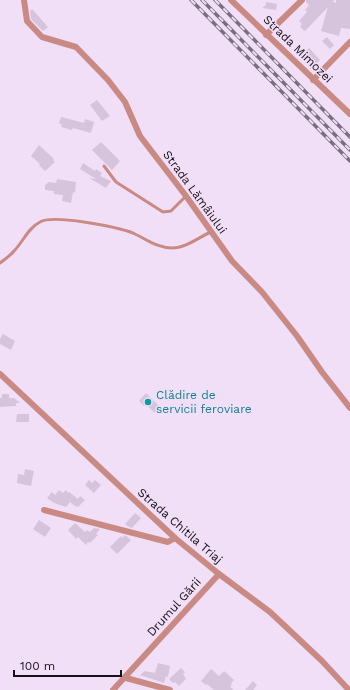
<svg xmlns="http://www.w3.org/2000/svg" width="350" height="690" viewBox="0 0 350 690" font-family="'Work Sans',sans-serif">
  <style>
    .building { fill: #d6c4dc }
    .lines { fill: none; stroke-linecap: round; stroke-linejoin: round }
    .service { stroke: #c98a84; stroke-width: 3 }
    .minor { stroke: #c98a84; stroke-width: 6 }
    .rail-casing { stroke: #7a6f7f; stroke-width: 3.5 }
    .rail { stroke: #f1dff8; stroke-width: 2; stroke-dasharray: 6; stroke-linecap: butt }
    .culture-dot { fill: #0f9aa8; stroke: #f1dff8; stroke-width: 1.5 }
    .labels { text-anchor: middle; stroke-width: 3; stroke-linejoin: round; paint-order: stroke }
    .street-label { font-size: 12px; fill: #171119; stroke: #f1dff8 }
    .culture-label { font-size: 12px; fill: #0d838f; stroke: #f1dff8; text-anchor: start }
  </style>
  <rect width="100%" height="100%" fill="#f1dff8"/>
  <g class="building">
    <polygon points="306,0 334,0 333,2 336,3 336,0 350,0 350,29 341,28 339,36 321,31 328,7 305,31 300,27 302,24 299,21 307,12 305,10 309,5 306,2"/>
    <polygon points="266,2 277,4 276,10 262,8 266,5"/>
    <polygon points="32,9 48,27 43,31 31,19 30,11"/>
    <polygon points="327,37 334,45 330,49 322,41"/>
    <polygon points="309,48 320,60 311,69 300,57"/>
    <polygon points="97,100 110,116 102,121 90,105"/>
    <polygon points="61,117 84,123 85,119 94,122 91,133 73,128 72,130 61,127 62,124 59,124"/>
    <polygon points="101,142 120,161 112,170 92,150"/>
    <polygon points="39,145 54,159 53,160 55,162 45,171 39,165 40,164 31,156"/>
    <polygon points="83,163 95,171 96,169 102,173 100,176 111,181 106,188 89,178 96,179 80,169"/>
    <polygon points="57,179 76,182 75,193 73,192 71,203 62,201 63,195 54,194 54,191 45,190 45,185 49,182 56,183"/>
    <polygon points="3,334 15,341 11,350 0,344 0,339"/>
    <polygon points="146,393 160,407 155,413 145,404 144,406 139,401"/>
    <polygon points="2,394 9,394 9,398 14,398 20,403 16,403 16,406 0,407 0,398 2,398"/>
    <polygon points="17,414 29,414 29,422 16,422"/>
    <polygon points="25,469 34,471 31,486 17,483 18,474 24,475"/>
    <polygon points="89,480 92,483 95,480 101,485 94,493 85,485"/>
    <polygon points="59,490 63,493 66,490 68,493 69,492 78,499 80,496 85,500 78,507 77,506 76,507 70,502 66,507 54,503 47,498 52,492 55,495"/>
    <polygon points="135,513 141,518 132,528 129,527 125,524"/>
    <polygon points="39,520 51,528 45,537 33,529"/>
    <polygon points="75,523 85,532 87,530 90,532 94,528 100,529 96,534 98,535 90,543 88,542 86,545 78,537 76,539 68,530"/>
    <polygon points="125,535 131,540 117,554 110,547 121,536 122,538"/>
    <polygon points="158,663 170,666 168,677 166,676 164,683 140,675 145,671 155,673"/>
    <polygon points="181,668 185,672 183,674 186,679 179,686 175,682 173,683 169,679"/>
    <polygon points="211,669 219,676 224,671 234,680 231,683 232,684 230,687 234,690 214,690 207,684 206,685 201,681"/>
    <polygon points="253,681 257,685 253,690 245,690"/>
  </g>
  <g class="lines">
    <g class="service">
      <polyline points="104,166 116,182 163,212 171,211 186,196"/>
      <path d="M0 263C5 259 10 256 14 251 23 242 28 228 40 222 53 214 117 227 133 233 146 239 157 248 172 248 186 248 199 237 211 232"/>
    </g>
    <g class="minor">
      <polyline points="24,0 27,21 42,37 76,47 108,80 125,102 140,136 186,196 232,261 262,292 297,336 322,372 350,408"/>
      <polyline points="231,0 350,114"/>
      <polyline points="266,35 302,0"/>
      <polyline points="313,80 350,42"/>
      <polyline points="0,374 175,538 219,574 270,612 286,627 322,661 349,690"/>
      <polyline points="44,510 168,542 175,538"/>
      <polyline points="126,678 170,690"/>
      <polyline points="113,690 219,574"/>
    </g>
    <g class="rail-casing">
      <g id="rail">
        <polyline points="191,0 350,161"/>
        <polyline points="202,0 350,150"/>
        <polyline points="215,0 350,137"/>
      </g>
    </g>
    <use href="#rail" class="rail"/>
  </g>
  <circle class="culture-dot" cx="148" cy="402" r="4"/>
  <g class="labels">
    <g class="street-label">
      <text transform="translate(298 49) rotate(44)" y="4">Strada Mimozei</text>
      <text transform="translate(195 192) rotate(54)" y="4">Strada Lămâiului</text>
      <text transform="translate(180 526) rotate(41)" y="4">Strada Chitila Triaj</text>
      <text transform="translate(174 607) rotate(-48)" y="4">Drumul Gării</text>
    </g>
    <g class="culture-label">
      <text x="156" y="399">Clădire de<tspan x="156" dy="14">servicii feroviare</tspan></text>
    </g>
  </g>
  <path d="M14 670v6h107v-6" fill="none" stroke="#171119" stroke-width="2"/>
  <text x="20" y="670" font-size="12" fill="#171119" stroke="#f1dff8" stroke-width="3" paint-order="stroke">100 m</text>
</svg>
